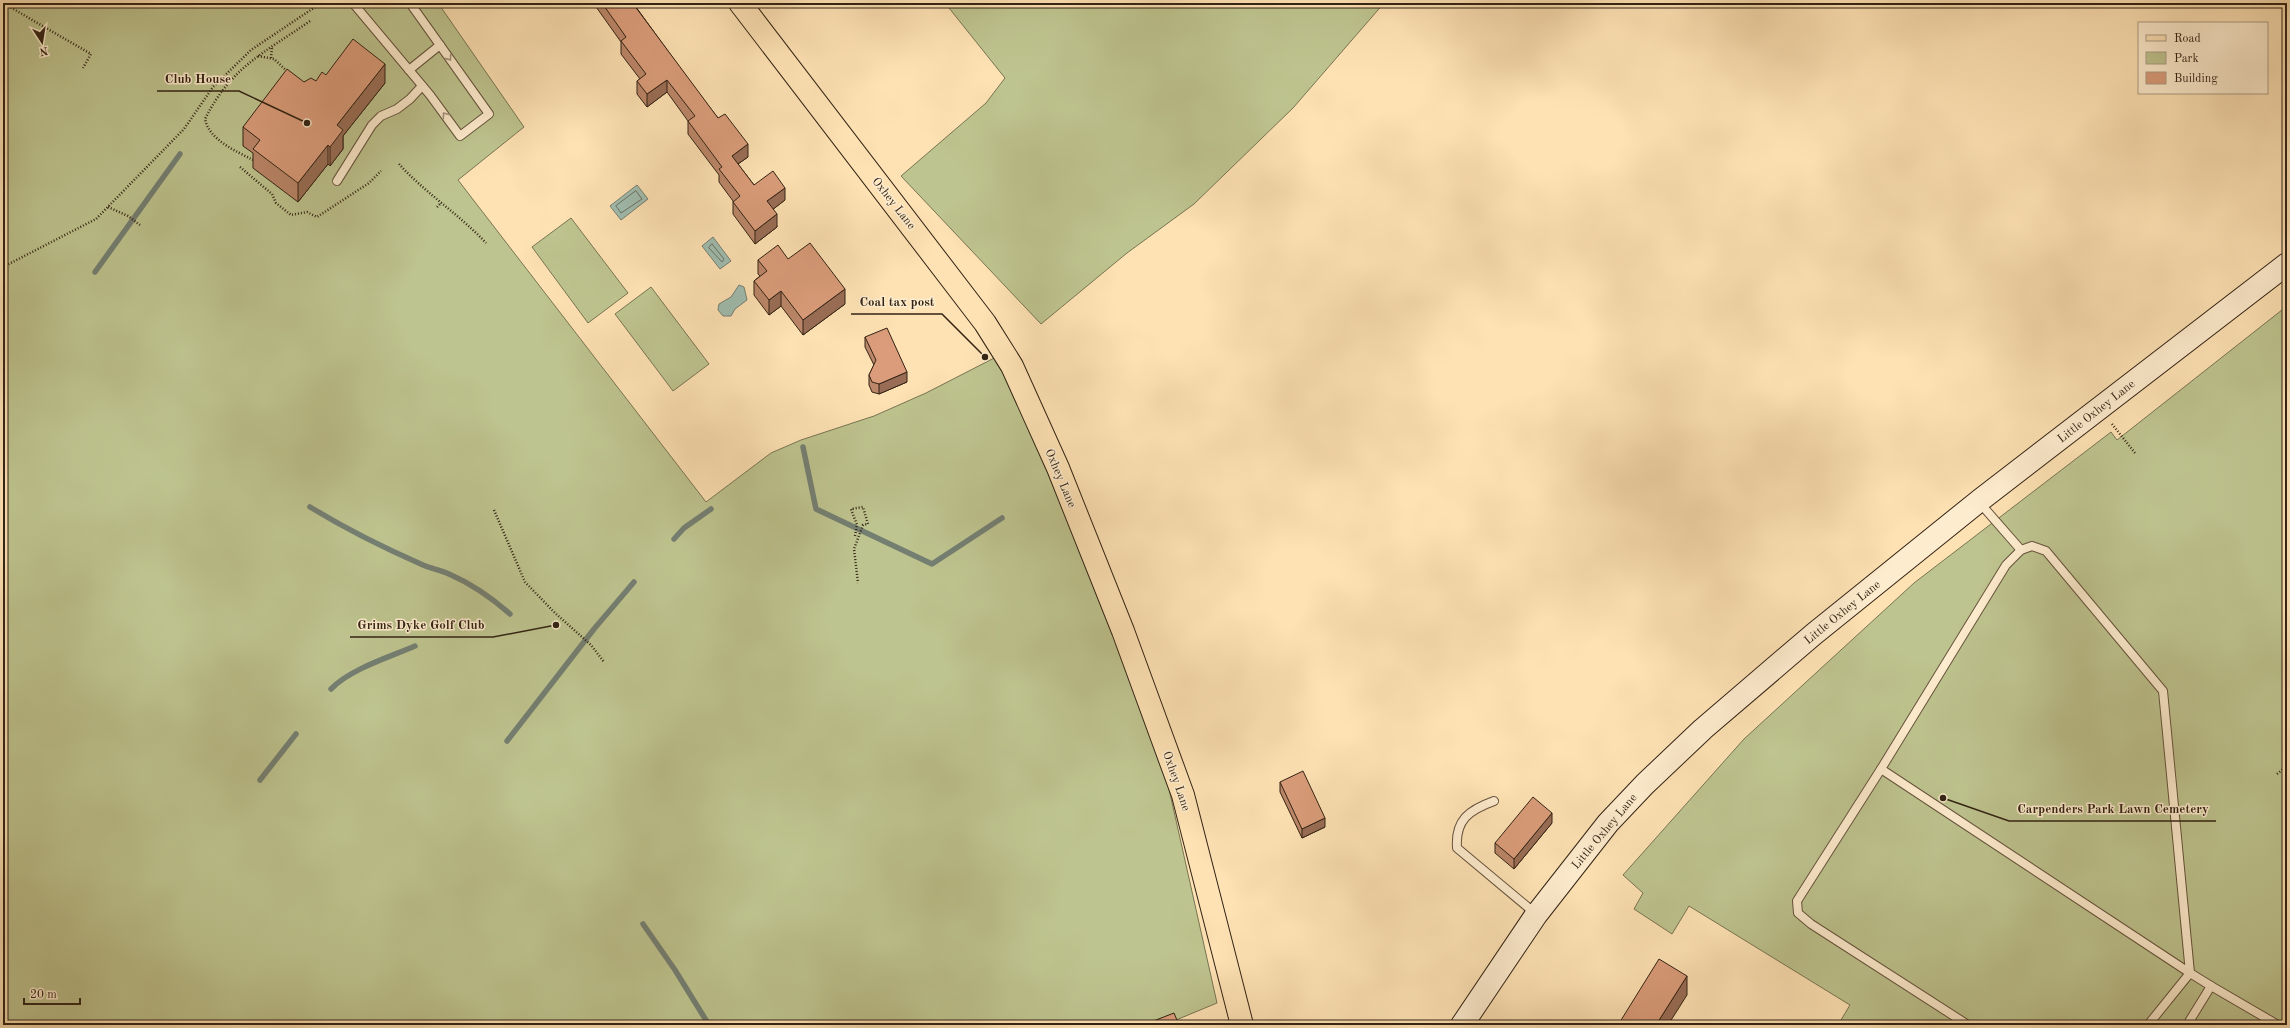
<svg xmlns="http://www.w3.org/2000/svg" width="2290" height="1028" viewBox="0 0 2290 1028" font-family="'Old Standard TT',serif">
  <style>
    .green { fill: #bec48f; stroke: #787452 }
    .water { fill: #a0bdb0; stroke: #747f72 }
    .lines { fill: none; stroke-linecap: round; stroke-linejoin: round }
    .shore { stroke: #697062; stroke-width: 1 }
    .stream { stroke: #747f72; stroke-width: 5.5 }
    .lane-casing { stroke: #65533c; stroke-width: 10 }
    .secondary-casing { stroke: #322314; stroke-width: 24 }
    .primary-casing { stroke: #322314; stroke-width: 24 }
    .path { stroke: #322314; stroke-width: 2.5; stroke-dasharray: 1 2; stroke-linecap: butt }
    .lane { stroke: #feecce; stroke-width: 8 }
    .secondary { stroke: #feecce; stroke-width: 22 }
    .primary { stroke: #fee2b4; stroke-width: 22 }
    .wall { fill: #bb8669; stroke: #322314 }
    .shaded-wall { fill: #996d55; stroke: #322314 }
    .building { fill: #da9c7a; stroke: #322314 }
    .oneway { stroke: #a2927a }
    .labels { text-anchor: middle; stroke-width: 3; stroke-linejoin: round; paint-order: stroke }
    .street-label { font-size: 12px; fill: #322314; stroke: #feecce }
    .leader { fill: none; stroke: #322314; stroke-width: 1.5 }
    .callout-dot { fill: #322314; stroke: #feecce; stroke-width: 1.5 }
    .callout-label { font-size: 13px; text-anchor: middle; font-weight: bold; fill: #322314; stroke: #feecce; stroke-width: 3; stroke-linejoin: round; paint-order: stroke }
  </style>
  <rect width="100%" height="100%" fill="#fee2b4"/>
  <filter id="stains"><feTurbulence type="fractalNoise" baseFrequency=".005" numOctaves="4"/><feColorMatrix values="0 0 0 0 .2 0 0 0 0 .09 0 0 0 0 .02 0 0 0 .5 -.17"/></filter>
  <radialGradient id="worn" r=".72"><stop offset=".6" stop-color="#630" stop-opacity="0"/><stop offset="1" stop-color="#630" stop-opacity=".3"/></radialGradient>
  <g class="green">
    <polygon points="3,3 438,3 524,127 458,180 706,502 771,453 801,440 874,416 926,393 1000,355 1160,749 1217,1003 1164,1025 3,1025"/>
    <polygon points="945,3 1384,3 1293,108 1194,204 1127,253 1041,324 901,176 986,103 1005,78"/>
    <polygon points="571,218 628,293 588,323 532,247"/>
    <polygon points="651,287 709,364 673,391 615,314"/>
    <polygon points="2287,306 2287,1025 1838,1025 1850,1005 1689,906 1672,934 1634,909 1643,893 1623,875 1744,739 1914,583 2111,432 2117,440"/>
  </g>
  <g class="water">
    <polygon points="637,185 648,199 621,220 610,206"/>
    <polygon points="713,237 731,261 720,269 702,246"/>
    <polygon points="739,285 744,287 747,300 735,309 731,316 723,316 718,310 719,304 731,297"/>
  </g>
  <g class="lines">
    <g class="shore">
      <polygon points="636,191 642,199 621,213 616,206"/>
      <polygon points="712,244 724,259 722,262 709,248"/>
    </g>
    <g class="stream">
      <polyline points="95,272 180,154"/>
      <polyline points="803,447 816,509 932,564 1002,518"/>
      <path d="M310 507C346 529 384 548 423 565 432 569 441 570 449 574 472 584 492 598 510 614"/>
      <polyline points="674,539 684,528 711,509"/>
      <path d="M331 689C350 669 390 657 415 646"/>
      <polyline points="507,741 594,629 634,582"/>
      <polyline points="260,780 296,734"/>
      <polyline points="643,924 675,970 709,1025"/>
    </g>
    <g class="lane-casing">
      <g id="lane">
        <polyline points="353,3 430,95 460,136 489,114 410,3"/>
        <polyline points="409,70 440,45"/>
        <polyline points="337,181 372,125 381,116 397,109 410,99 422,86"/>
        <polyline points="1979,502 2021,550"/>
        <polygon points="2032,546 2046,551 2163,691 2190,973 1881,769 2006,565 2021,550"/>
        <polyline points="1881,769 1797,901 1798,913 1811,924 1968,1025"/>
        <path d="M1494 801C1469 810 1455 820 1457 848L1536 914"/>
        <polyline points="2148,1025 2190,973 2211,986"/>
        <polyline points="2187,1025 2211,986 2278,1025"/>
      </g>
    </g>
    <g class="secondary-casing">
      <polyline id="secondary" points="1462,1025 1536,915 1608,823 1645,784 1703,729 1814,634 1979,501 2287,264"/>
    </g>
    <g class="primary-casing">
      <polyline id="primary" points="740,3 985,323 1012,366 1058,468 1123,631 1183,795 1242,1025"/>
    </g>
    <g class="path">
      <polyline points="3,3 91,54 83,68"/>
      <polyline points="258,56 274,59 288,72"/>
      <polyline points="271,58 272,47"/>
      <path d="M253 160C236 151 209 140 205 119 231 67 264 53 310 21"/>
      <path d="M399 164C425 193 459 214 486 243"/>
      <polyline points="240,167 272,194 276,203 291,215 307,212 317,217 369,183 381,171"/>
      <polyline points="108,207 128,216 140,225"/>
      <polyline points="437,207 441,203"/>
      <polyline points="3,267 96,219 184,129 213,87 251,50 321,3"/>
      <polyline points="2112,424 2135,453"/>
      <polyline points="494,510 525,582 555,613 591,645 604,662"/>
      <polyline points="855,536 857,525 851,509 863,507 868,524 863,525 854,549 858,583"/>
      <polyline points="2277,774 2287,766"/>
    </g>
    <use href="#lane" class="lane"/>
    <use href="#secondary" class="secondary"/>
    <use href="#primary" class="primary"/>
  </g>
  <g class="wall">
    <polygon points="594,3 635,3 636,7 694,87 748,157 738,164 754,185 785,200 773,209 777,227 755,244 733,214 733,201 719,182 719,175 688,134 688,121 667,92 647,107 637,94 637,81 640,79 621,54 621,42 594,4"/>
    <polygon points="316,81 385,83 343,136 343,149 330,166 328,164 298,202 253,168 253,153 243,146 243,127 304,82"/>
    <polygon points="788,259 845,304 803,335 781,306 769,315 754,295 754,281 760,276 758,274 758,260"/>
    <polygon points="865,337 907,382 879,394 872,392 869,385 869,375 874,365 865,347"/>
    <polygon points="1280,782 1325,827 1302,838 1280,792"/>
    <polygon points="1552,823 1514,869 1495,853 1495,843"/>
  </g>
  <g class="shaded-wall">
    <polygon points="385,64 385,83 343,136 343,149 330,166 330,147 337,125"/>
    <polygon points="667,80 667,92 647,107 647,94"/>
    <polygon points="748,144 748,157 732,168 732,156"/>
    <polygon points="328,145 328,164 298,202 298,183"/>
    <polygon points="785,188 785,200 767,214 767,201"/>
    <polygon points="777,214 777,227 755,244 755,231"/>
    <polygon points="845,289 845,304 803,335 803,320"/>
    <polygon points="781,291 781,306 769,315 769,300"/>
    <polygon points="907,372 907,382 879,394 879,384"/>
    <polygon points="1552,813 1552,823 1514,869 1514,859"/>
    <polygon points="1325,818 1325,827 1302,838 1302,829"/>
    <polygon points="1687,976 1687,995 1668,1025 1656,1025"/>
  </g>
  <g class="building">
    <polygon points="602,3 635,3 636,4 634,5 718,118 725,114 748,144 732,156 754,185 773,171 785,188 767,201 777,214 755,231 733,202 740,196 719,169 722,167 688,121 695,116 667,80 647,94 637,81 646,74 621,41 626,37"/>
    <polygon points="353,39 385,64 337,125 343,130 330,147 328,145 298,183 253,149 260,140 243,127 287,69 304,82 311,78 316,81 322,72 326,75"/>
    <polygon points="810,243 845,289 803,320 781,291 769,300 754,281 767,271 758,260 778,245 788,259"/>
    <polygon points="887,328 907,372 879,384 872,382 869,375 876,360 865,337"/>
    <polygon points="1303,771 1325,818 1302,829 1280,782"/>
    <polygon points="1533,797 1552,813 1514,859 1495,843"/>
    <polygon points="1659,959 1687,976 1656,1025 1618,1025"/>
    <polygon points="1174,1013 1179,1025 1143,1025"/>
  </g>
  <defs><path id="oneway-chevron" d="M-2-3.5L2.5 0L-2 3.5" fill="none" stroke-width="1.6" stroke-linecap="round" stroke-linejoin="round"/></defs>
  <g class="oneway">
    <use href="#oneway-chevron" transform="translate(449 58) rotate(55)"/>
    <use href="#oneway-chevron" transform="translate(445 115) rotate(-126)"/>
  </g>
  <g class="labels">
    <g class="street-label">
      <text transform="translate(894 203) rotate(52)" y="4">Oxhey Lane</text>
      <text transform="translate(2096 411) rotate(-38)" y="4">Little Oxhey Lane</text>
      <text transform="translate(1061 478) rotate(67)" y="4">Oxhey Lane</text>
      <text transform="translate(1842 612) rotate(-39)" y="4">Little Oxhey Lane</text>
      <text transform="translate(1177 781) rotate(71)" y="4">Oxhey Lane</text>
      <text transform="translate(1604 831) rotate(-50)" y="4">Little Oxhey Lane</text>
    </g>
  </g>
  <path class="leader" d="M307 123L239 91H157M985 357L942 314H851M556 625L493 637H350M1943 798L2009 821H2216"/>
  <g class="callout-dot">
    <circle cx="307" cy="123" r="4"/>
    <circle cx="985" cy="357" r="4"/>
    <circle cx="556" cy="625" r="4"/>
    <circle cx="1943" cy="798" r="4"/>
  </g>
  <g class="callout-label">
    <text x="198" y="83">Club House</text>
    <text x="897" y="306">Coal tax post</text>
    <text x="421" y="629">Grims Dyke Golf Club</text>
    <text x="2113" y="813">Carpenders Park Lawn Cemetery</text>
  </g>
  <rect width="2290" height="1028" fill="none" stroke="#fee2b4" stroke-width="16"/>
  <rect x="4" y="4" width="2282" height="1020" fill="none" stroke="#322314" stroke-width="2"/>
  <rect x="8" y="8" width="2274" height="1012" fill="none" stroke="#322314"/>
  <rect x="2138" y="22" width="130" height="72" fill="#feecce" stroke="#ac9c84"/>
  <rect x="2146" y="35" width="20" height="6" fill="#fee2b4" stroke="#ac9c84"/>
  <text x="2174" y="42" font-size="12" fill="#322314">Road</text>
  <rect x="2146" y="52" width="20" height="12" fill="#bec48f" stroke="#ac9c84"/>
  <text x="2174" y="62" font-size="12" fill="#322314">Park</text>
  <rect x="2146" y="72" width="20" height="12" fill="#da9c7a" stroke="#ac9c84"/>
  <text x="2174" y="82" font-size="12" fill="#322314">Building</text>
  <g transform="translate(42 42) rotate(168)" stroke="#feecce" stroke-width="3" paint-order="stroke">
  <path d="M0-3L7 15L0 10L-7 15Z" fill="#322314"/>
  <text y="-6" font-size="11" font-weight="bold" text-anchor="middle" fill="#322314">N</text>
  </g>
  <path d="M24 998v6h56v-6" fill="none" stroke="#322314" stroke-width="2"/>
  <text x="30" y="998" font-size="12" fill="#322314" stroke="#feecce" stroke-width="3" paint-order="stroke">20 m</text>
  <rect width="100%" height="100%" filter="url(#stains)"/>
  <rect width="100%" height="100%" fill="url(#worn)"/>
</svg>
